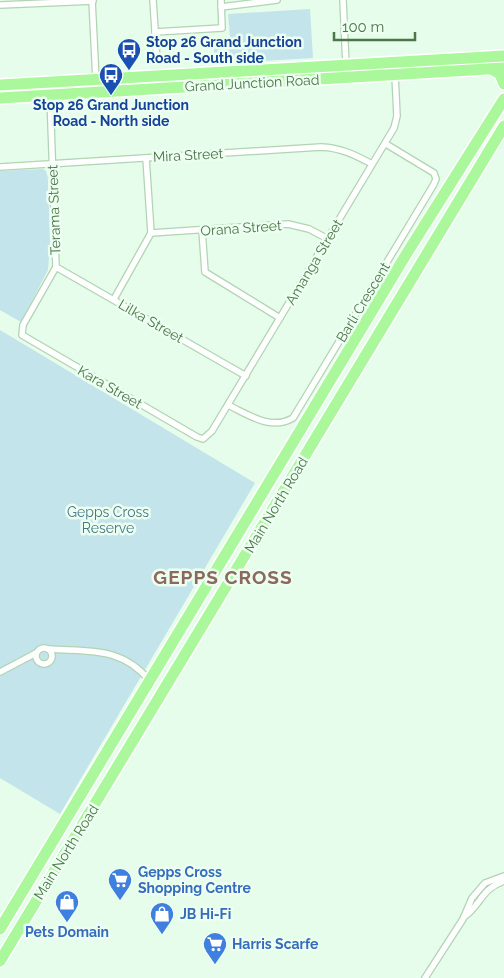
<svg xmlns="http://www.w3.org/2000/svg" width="504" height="978" viewBox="0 0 504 978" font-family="Raleway,sans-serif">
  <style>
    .green { fill: #c3e4eb }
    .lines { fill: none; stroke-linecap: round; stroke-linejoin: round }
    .street-casing { stroke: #b1d4b3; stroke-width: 8 }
    .highway-casing { stroke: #fff; stroke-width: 14 }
    .street { stroke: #fff; stroke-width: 5.5 }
    .highway { stroke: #aaf89b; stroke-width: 11 }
    .labels { text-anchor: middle; stroke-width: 5; stroke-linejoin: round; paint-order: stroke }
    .transit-label { font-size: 14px; font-weight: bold; fill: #164399; stroke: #ecfff0; text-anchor: start }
    .street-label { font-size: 14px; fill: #4d764a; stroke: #ecfff0 }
    .park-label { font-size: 14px; fill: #477688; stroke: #ecfff0 }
    .shop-label { font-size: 14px; font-weight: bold; fill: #366cbe; stroke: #ecfff0; text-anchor: start }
    .district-label { font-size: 19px; font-weight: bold; letter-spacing: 1px; fill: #8c685d; stroke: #ecfff0 }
  </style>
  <rect width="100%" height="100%" fill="#e5fdea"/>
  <g class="green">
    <polygon points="310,9 313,58 215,64 213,38 230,37 228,14"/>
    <polygon points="43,169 46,171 48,178 50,244 48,270 21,322 0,310 0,171"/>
    <polygon points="0,330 255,483 60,814 0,778"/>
  </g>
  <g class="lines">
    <g class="street-casing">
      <g id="street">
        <polyline points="92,0 96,80"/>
        <polyline points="153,0 157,61"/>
        <polyline points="343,0 346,65"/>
        <polyline points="0,5 93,1"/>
        <polyline points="221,7 277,0"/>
        <polyline points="155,32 222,28 221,0"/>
        <polyline points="50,95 56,267 23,325 22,335 197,437 203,439 212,431 394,128 397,116 395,75"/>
        <path d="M0 167 321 147C342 148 355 155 372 164"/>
        <polyline points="202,230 205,272 280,318"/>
        <polyline points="151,233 288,224 309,229 328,239"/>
        <polyline points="56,267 246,376"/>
        <polyline points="114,299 151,233 146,158"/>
        <path d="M228 405C249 415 271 431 293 418L434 184 436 179 434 173 386 144"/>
        <circle cx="44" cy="656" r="8"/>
        <path d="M49 649C89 652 121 646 150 681"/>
        <polyline points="0,672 36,653"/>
        <path d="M464 917C481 905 481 889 504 881"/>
        <polyline points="425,978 463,919 472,898 485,883 504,876"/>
      </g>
    </g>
    <g class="highway-casing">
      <g id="highway">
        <polyline points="491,69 500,74 504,84"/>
        <polyline points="0,85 504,56"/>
        <polyline points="0,98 504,68"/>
        <polyline points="0,929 407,253 504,99"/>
        <polyline points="0,961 504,126"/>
      </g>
    </g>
    <use href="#street" class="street"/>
    <use href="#highway" class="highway"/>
  </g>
  <defs>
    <g id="bus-pin" transform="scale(1.25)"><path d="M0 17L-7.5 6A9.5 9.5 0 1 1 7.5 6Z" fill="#1a4fb4" stroke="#ecfff0"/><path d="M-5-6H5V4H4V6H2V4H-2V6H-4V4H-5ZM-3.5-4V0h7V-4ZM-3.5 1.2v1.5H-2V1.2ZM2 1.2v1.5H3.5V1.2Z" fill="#fff"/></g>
    <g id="supermarket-pin" transform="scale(1.25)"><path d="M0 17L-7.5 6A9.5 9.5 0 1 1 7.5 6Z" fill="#3f7fe0" stroke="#ecfff0"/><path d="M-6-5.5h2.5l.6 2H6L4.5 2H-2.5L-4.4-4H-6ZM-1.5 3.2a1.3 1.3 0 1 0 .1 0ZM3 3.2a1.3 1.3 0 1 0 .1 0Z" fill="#fff"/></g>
    <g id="shop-pin" transform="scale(1.25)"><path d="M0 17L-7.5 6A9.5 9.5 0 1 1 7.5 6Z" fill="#3f7fe0" stroke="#ecfff0"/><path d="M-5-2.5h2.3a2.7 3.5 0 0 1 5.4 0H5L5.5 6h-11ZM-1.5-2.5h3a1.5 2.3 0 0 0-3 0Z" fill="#fff"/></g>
  </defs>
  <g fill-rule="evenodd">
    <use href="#bus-pin" x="129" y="50"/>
    <use href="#bus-pin" x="111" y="75"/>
    <use href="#supermarket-pin" x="120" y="880"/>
    <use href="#shop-pin" x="67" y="902"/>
    <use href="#shop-pin" x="162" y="914"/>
    <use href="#supermarket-pin" x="215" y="944"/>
  </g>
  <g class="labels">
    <g class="transit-label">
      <text x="146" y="47">Stop 26 Grand Junction<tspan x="146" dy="16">Road - South side</tspan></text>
      <text x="111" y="110" text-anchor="middle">Stop 26 Grand Junction<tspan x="111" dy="16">Road - North side</tspan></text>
    </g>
    <g class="street-label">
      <text transform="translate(252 83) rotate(-3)" y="5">Grand Junction Road</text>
      <text transform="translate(188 155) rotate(-3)" y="5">Mira Street</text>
      <text transform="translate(54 210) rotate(-92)" y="5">Terama Street</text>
      <text transform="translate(241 228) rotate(-4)" y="5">Orana Street</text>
      <text transform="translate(314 262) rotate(-59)" y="5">Amanga Street</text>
      <text transform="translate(363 302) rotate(-59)" y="5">Barli Crescent</text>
      <text transform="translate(151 321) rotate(30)" y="5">Lilka Street</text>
      <text transform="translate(110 387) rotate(30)" y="5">Kara Street</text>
      <text transform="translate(276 505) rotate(-59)" y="5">Main North Road</text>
      <text transform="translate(66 852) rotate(-58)" y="5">Main North Road</text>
    </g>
    <g class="park-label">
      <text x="108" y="517">Gepps Cross<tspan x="108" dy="16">Reserve</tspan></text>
    </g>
    <g class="shop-label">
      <text x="138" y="877">Gepps Cross<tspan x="138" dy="16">Shopping Centre</tspan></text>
      <text x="180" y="919">JB Hi-Fi</text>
      <text x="67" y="937" text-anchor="middle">Pets Domain</text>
      <text x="232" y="949">Harris Scarfe</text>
    </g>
    <g class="district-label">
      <text x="223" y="584">GEPPS CROSS</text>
    </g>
  </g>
  <path d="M334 32v8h81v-8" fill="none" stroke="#4d764a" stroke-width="2.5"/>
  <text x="342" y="32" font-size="15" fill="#4d764a" stroke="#ecfff0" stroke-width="4" paint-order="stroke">100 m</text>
</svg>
